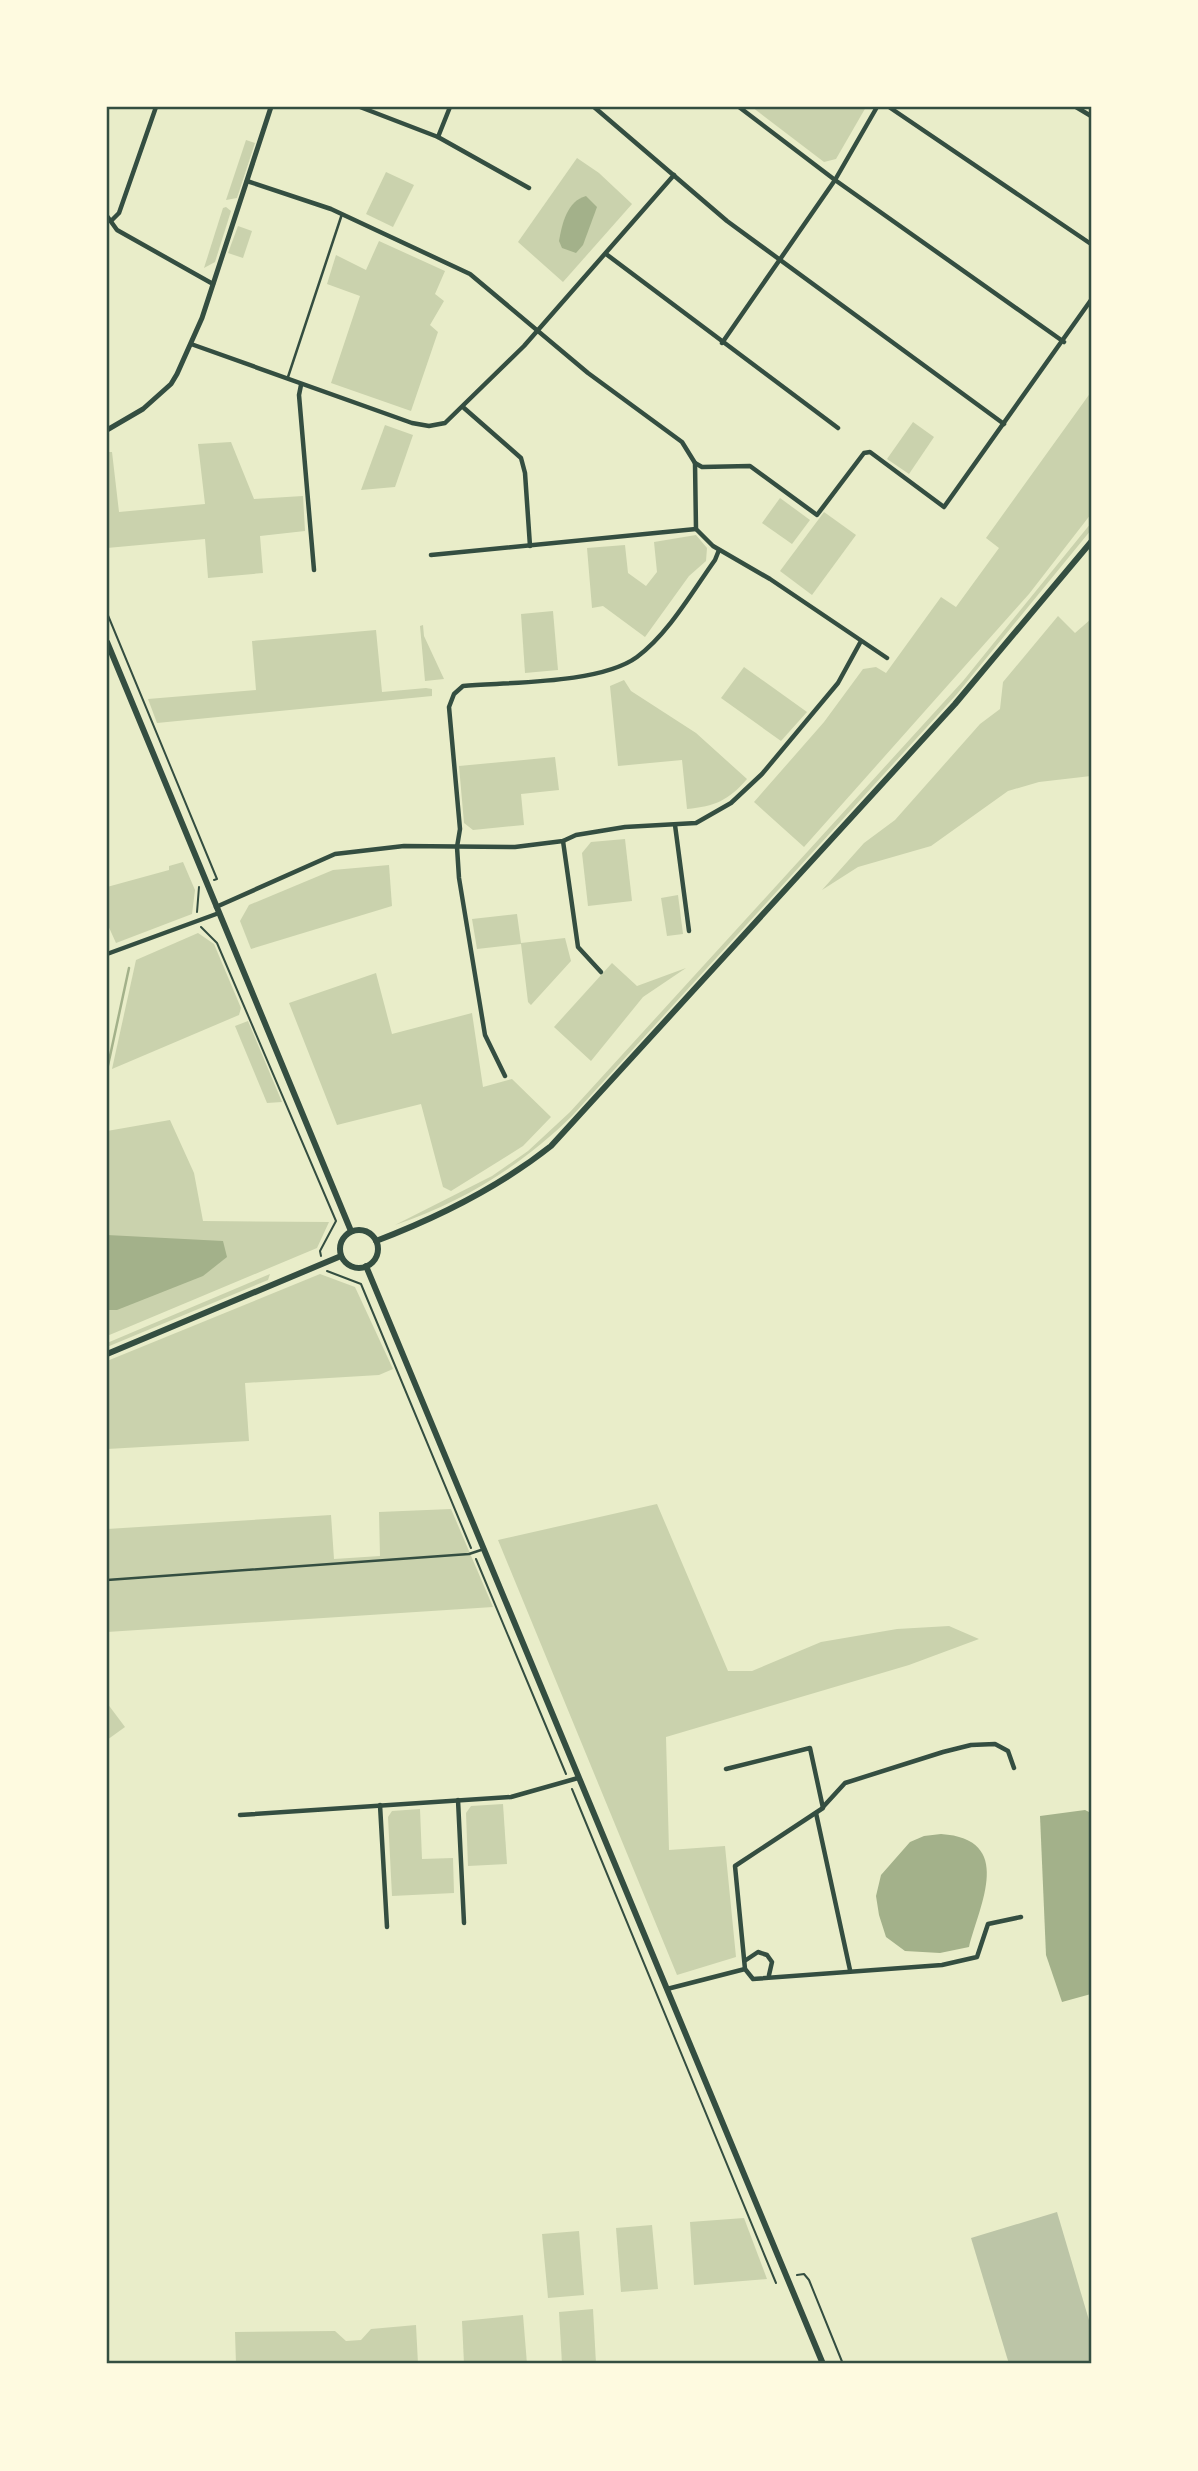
<svg xmlns="http://www.w3.org/2000/svg" width="1198" height="2471" viewBox="0 0 1198 2471" font-family="Poppins,sans-serif">
  <style>
    .green { fill: #cad2ad }
    .water { fill: #a3b18a }
    .lines { fill: none; stroke-linecap: round; stroke-linejoin: round }
    .stream { stroke: #a3b18a; stroke-width: 2.5 }
    .building { fill: #bcc5a7 }
    .path { stroke: #344e41; stroke-width: 2 }
    .service { stroke: #344e41; stroke-width: 2.5 }
    .minor { stroke: #344e41; stroke-width: 4.5 }
    .tertiary { stroke: #344e41; stroke-width: 5 }
    .secondary { stroke: #344e41; stroke-width: 6 }
    .neatline { fill: none; stroke: #344e41; stroke-width: 2.5 }
  </style>
  <rect width="100%" height="100%" fill="#e9edc9"/>
  <g class="green">
    <polygon points="752,107 866,107 836,159 824,162"/>
    <polygon points="246,140 255,143 237,198 226,200"/>
    <polygon points="577,158 599,173 632,204 563,282 518,242"/>
    <polygon points="386,172 414,185 393,227 366,214"/>
    <polygon points="226,207 231,211 215,262 204,268 223,208"/>
    <polygon points="238,226 252,231 243,258 228,253"/>
    <polygon points="379,241 445,271 435,294 444,301 430,325 438,332 411,411 331,383 360,296 327,284 336,255 366,270"/>
    <polygon points="1091,392 1091,514 1029,594 804,847 754,802 824,722 863,669 876,667 886,673 941,597 956,607 999,548 986,538"/>
    <polygon points="913,422 934,437 909,474 887,459"/>
    <polygon points="385,425 413,435 395,487 361,490"/>
    <polygon points="231,442 254,499 303,496 305,531 260,536 263,573 208,578 205,539 107,548 107,452 112,452 119,512 205,504 198,444"/>
    <polygon points="780,498 810,520 792,544 762,523"/>
    <polygon points="824,512 856,535 812,595 780,571"/>
    <path d="M1091 523V530L957 694 572 1116C521 1166 463 1202 395 1225L492 1176 528 1151 570 1112 963 681Z"/>
    <polygon points="696,535 707,548 706,561 689,576 645,637 603,606 592,608 587,548 625,545 628,573 646,586 657,572 654,542"/>
    <polygon points="553,611 558,670 525,673 521,614"/>
    <polygon points="1058,616 1075,633 1091,619 1091,776 1039,782 1008,791 931,846 858,867 822,890 864,843 895,820 980,724 1000,709 1003,682"/>
    <polygon points="423,625 424,636 444,679 425,681 420,626"/>
    <polygon points="376,630 382,692 426,688 432,689 432,696 157,723 148,699 256,690 252,641"/>
    <polygon points="744,667 807,712 781,741 721,698"/>
    <path d="M624 680 631 691 696 733 747 779C728 801 715 806 687 809L682 760 618 766 610 686Z"/>
    <polygon points="555,757 559,790 521,794 524,825 473,830 464,823 459,766"/>
    <polygon points="625,839 632,901 588,906 582,853 591,842"/>
    <polygon points="183,862 195,890 192,914 116,943 107,923 107,887 169,870 169,866"/>
    <polygon points="389,865 392,906 251,949 240,921 249,905 333,870"/>
    <polygon points="678,895 683,934 667,936 661,898"/>
    <polygon points="517,914 521,943 565,938 571,961 531,1005 528,1002 521,944 477,949 472,919"/>
    <polygon points="198,933 214,944 241,1008 239,1015 112,1069 136,960"/>
    <polygon points="612,963 637,986 686,968 643,997 591,1061 554,1027"/>
    <polygon points="376,973 392,1034 472,1013 483,1087 512,1079 551,1117 523,1146 451,1191 443,1187 421,1104 337,1125 289,1003"/>
    <polygon points="248,1021 282,1102 267,1103 235,1026"/>
    <polygon points="170,1120 194,1173 203,1221 329,1222 317,1248 107,1336 107,1131"/>
    <polygon points="270,1274 268,1280 107,1347 107,1343"/>
    <polygon points="320,1274 355,1287 393,1369 379,1375 245,1383 249,1441 107,1449 107,1361"/>
    <polygon points="657,1504 728,1671 752,1671 821,1642 897,1629 949,1626 979,1639 909,1665 666,1737 669,1850 725,1846 736,1957 677,1975 498,1540"/>
    <polygon points="451,1509 493,1607 107,1632 107,1529 331,1515 334,1559 380,1556 379,1512"/>
    <polygon points="107,1703 125,1727 107,1740"/>
    <polygon points="503,1804 507,1864 468,1866 466,1813 471,1806"/>
    <polygon points="420,1809 422,1859 453,1858 454,1893 392,1896 388,1817 392,1811"/>
    <polygon points="744,2218 767,2279 694,2285 690,2222"/>
    <polygon points="652,2225 658,2289 621,2292 616,2228"/>
    <polygon points="579,2231 584,2295 548,2298 542,2234"/>
    <polygon points="593,2309 596,2364 562,2364 559,2312"/>
    <polygon points="523,2315 527,2364 464,2364 462,2321"/>
    <polygon points="416,2325 418,2364 236,2364 235,2332 335,2331 346,2341 361,2340 371,2329"/>
  </g>
  <g class="water">
    <path d="M586 196 597 207 583 245 576 253 562 248 559 241C562 224 567 201 586 196Z"/>
    <polygon points="107,1235 223,1241 227,1257 203,1276 117,1310 107,1310"/>
    <polygon points="1085,1810 1091,1813 1091,1994 1062,2002 1046,1955 1040,1816"/>
    <path d="M941 1834C1015 1839 980 1904 969 1947L940 1953 905 1951 886 1937 879 1915 876 1896 881 1875 910 1842 924 1836Z"/>
  </g>
  <g class="lines">
    <polyline class="stream" points="107,1070 129,968"/>
  </g>
  <polygon class="building" points="1057,2212 1091,2327 1091,2364 1009,2364 971,2238"/>
  <g class="lines">
    <g class="path">
      <polyline points="107,613 217,879 214,880"/>
      <polyline points="197,912 199,887"/>
      <polyline points="201,927 217,943 336,1221 320,1251 321,1256"/>
      <polyline points="327,1271 361,1284 471,1548"/>
      <polyline points="476,1559 566,1774"/>
      <polyline points="572,1789 776,2283"/>
      <polyline points="797,2275 804,2274 809,2280 843,2364"/>
    </g>
    <g class="service">
      <polyline points="288,377 342,214"/>
      <polyline points="107,1580 469,1554 484,1549"/>
    </g>
    <g class="minor">
      <polyline points="360,107 438,137 529,188"/>
      <polyline points="594,107 727,221 1004,424"/>
      <polyline points="739,107 835,180 1064,342"/>
      <polyline points="889,107 1091,244"/>
      <polyline points="1076,107 1091,116"/>
      <polyline points="438,137 450,107"/>
      <polyline points="247,181 331,209 470,274 588,373 682,442 695,463 702,467 750,466 817,515 864,453 870,452 944,507 1091,300"/>
      <polyline points="107,216 117,230 213,284"/>
      <polyline points="111,221 119,213 156,107"/>
      <polyline points="606,254 838,428"/>
      <polyline points="722,343 835,180 877,107"/>
      <polyline points="191,344 412,423 429,426 445,423 524,346 674,175"/>
      <polyline points="301,385 299,395 314,570"/>
      <polyline points="464,408 521,458 525,473 530,546"/>
      <polyline points="695,463 696,529 713,546 770,579 887,658"/>
      <polyline points="431,555 696,529"/>
      <polyline points="675,825 689,931"/>
      <polyline points="563,841 578,947 601,972"/>
      <polyline points="216,907 335,854 404,846 515,847 563,841 576,835 625,827 696,823 731,803 762,774 838,683 861,641"/>
      <polyline points="107,954 219,913"/>
      <path d="M505 1076 485 1035 459 878 457 847 460 829 449 707 454 694 463 686C509 682 600 684 637 657 669 633 692 592 715 560L719 550"/>
      <polyline points="726,1769 810,1748 823,1808 735,1866 745,1969 753,1979 942,1965 977,1957 988,1924 1021,1917"/>
      <polyline points="458,1800 464,1923"/>
      <polyline points="380,1805 387,1927"/>
      <polyline points="823,1807 845,1783 943,1752 971,1745 995,1744 1008,1751 1014,1768"/>
      <polyline points="816,1813 850,1970"/>
      <polyline points="240,1815 511,1797 578,1778"/>
      <polyline points="746,1960 758,1952 767,1955 772,1962 769,1975"/>
      <polyline points="667,1989 745,1969"/>
    </g>
    <polyline class="tertiary" points="107,430 143,409 171,384 177,374 202,318 271,107"/>
    <g class="secondary">
      <polyline points="107,642 351,1231"/>
      <circle cx="359" cy="1249" r="19"/>
      <path d="M376 1241C439 1217 498 1188 551 1146L955 704 1091 542"/>
      <polyline points="366,1266 823,2364"/>
      <polyline points="107,1354 341,1256"/>
    </g>
  </g>
  <rect width="1198" height="2471" fill="none" stroke="#fefae0" stroke-width="217"/>
  <rect x="108" y="108" width="982" height="2254" class="neatline"/>
</svg>
